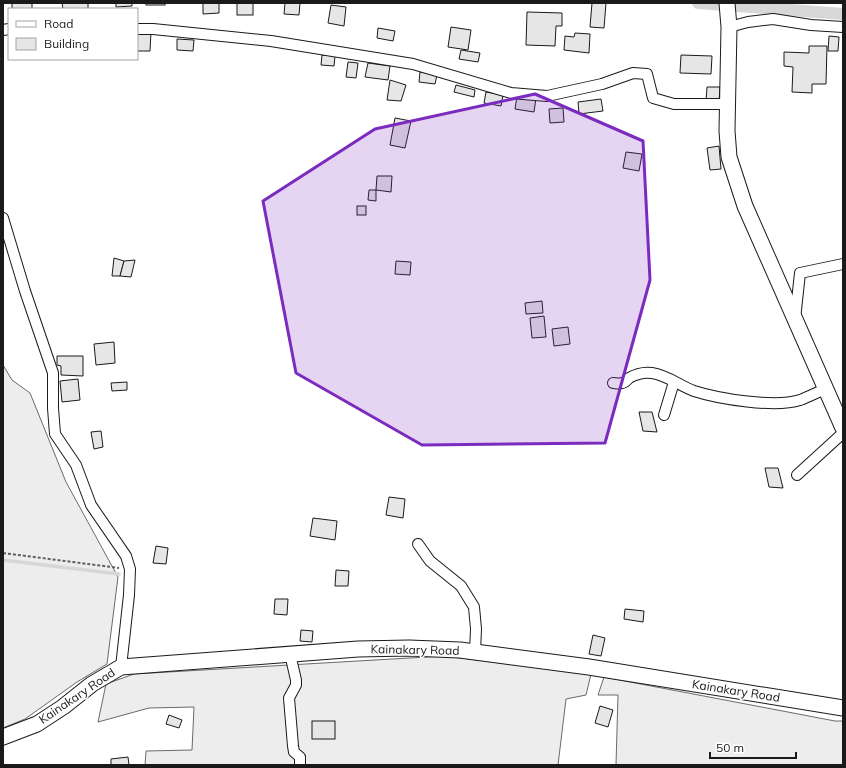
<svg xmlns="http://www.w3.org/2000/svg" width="846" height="768" viewBox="0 0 846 768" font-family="Mulish,sans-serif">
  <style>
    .built { fill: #ededed; stroke: #6a6a6a }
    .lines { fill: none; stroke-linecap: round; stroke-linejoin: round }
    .stream { stroke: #d7d7d7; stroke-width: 3.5 }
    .canal { stroke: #d7d7d7; stroke-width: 12 }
    .building { fill: #e6e6e6; stroke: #1a1a1a }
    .street-casing { stroke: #1a1a1a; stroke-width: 12 }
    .secondary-casing { stroke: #1a1a1a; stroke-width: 17 }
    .path { stroke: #5f5f5f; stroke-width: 2; stroke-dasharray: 3 2; stroke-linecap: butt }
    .street { stroke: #fff; stroke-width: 10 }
    .secondary { stroke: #fff; stroke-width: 15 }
    .marked { fill: #7b2cbf; fill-opacity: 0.2; stroke: #7b2cbf; stroke-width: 3; stroke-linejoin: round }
    .labels { text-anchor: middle; stroke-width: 3; stroke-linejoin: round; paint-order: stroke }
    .street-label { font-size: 12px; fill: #1a1a1a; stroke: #fff }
  </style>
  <rect width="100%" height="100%" fill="#fff"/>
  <g class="built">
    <polygon points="3,365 12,380 30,393 66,482 118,577 107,664 77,682 25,719 3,728"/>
    <polygon points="444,656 591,674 586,695 566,699 558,765 145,765 146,751 192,750 194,707 149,708 98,722 106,684 134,674"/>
    <polygon points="604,677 835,721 843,721 843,765 616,765 618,695 598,695"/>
  </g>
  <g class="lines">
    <polyline class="stream" points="3,560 119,574"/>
    <polyline class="canal" points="698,3 843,14"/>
  </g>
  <g class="building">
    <rect x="12" y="3" width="20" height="6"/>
    <polygon points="62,3 88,3 88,9 63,9"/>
    <polygon points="116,3 132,3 132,6 116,7"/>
    <rect x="146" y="3" width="19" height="2"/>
    <polygon points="203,3 219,3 219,13 203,14"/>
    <rect x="237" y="3" width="16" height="12"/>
    <polygon points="285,3 300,3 299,15 284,14"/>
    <polygon points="592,3 606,3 604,28 590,27"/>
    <polygon points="331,5 346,7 344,26 328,23"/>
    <polygon points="527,12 562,13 562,26 556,26 555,46 526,45"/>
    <polygon points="451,27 471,30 468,50 448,47"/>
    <polygon points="378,28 395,31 393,41 377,38"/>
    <polygon points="137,31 151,32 150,51 137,51"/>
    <polygon points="575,33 590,34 589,53 564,50 565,36 574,37"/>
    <polygon points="829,36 839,37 838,51 828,51"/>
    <polygon points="177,39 194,40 193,51 177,50"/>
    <polygon points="809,46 827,46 826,84 812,84 812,93 792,92 793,67 784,66 784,52 809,53"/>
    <polygon points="461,50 480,53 478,62 459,59"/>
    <polygon points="322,55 335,56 334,66 321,65"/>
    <polygon points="681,55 712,56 711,74 680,73"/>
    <polygon points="348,62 358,63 356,78 346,77"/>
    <polygon points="368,63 390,66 388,80 365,77"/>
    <polygon points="420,72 437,75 435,84 419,82"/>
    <polygon points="390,80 406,85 401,101 387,100"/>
    <polygon points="456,85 475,90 474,97 454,92"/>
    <polygon points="707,87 720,87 719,102 706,101"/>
    <polygon points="486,92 503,95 501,106 484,103"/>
    <polygon points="517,96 536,98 534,112 515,109"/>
    <polygon points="601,99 603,111 579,114 578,102"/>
    <polygon points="563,108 564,122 550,123 549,109"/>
    <polygon points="395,118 411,121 405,148 390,145"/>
    <polygon points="719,146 721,169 710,170 707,148"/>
    <polygon points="626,152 642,154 639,171 623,168"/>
    <polygon points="377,176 392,176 391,192 376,190"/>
    <polygon points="369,190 376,190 376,201 368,200"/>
    <rect x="357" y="206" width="9" height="9"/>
    <polygon points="114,258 124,261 120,276 112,276"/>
    <polygon points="135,260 131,277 120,276 124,261"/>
    <polygon points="396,261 411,262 410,275 395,274"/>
    <polygon points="542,301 543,313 526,314 525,303"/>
    <polygon points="544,316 546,337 532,338 530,318"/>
    <polygon points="568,327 570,344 554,346 552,329"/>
    <polygon points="114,342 115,363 96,365 94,344"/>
    <polygon points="57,356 83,356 83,376 61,375 61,366 57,365"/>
    <polygon points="78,379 80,400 62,402 60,381"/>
    <polygon points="127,382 127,390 112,391 111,383"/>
    <polygon points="639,412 652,412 657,432 643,431"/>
    <polygon points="101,431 103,447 94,449 91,432"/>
    <polygon points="765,468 778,468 783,488 769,487"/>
    <polygon points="389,497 405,499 403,518 386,515"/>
    <polygon points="313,518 337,521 335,540 310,536"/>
    <polygon points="156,546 168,548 166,564 153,563"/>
    <polygon points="336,570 349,571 348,586 335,586"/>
    <polygon points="275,599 288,599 287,615 274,614"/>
    <polygon points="625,609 644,611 643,622 624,619"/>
    <polygon points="301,630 313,631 312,642 300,641"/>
    <polygon points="593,635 605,638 601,656 589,654"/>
    <polygon points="600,706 613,710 608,727 595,723"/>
    <polygon points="169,715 182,720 179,728 166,724"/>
    <rect x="312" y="721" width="23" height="18"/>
    <polygon points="128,757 129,765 111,765 111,759"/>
  </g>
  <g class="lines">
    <g class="street-casing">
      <g id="street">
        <polyline points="729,27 748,22 773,19 811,25 843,27"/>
        <polyline points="137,29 153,29 271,41 413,64 511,93 547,96 602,84 633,73 647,74 653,98 674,104 728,104"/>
        <polyline points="3,30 9,29"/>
        <polyline points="3,218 25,291 53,373 53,408 55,434 76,465 91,505 126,556 130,569 129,595 121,667"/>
        <polyline points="795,319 800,273 843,264"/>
        <path d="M613 383C615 383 619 384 622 383 625 383 627 380 629 378 636 374 645 372 652 373 667 375 680 386 694 391 719 399 775 408 800 400 808 397 816 393 825 389"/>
        <polyline points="664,415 674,382"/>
        <polyline points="797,475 843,433"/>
        <polyline points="418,544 430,561 461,586 474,607 476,629 475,652"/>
        <polyline points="290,654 296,680 296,685 289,698 293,746 294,752 300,757 300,765"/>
      </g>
    </g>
    <g class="secondary-casing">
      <g id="secondary">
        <polyline points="727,3 729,27 727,131 729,157 745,206 843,428"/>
        <polyline points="3,737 37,724 63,707 92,684 121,667 358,649 409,648 460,650 589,667 843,708"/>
      </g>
    </g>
    <polyline class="path" points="3,553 119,568"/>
    <use href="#street" class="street"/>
    <use href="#secondary" class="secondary"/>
  </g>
  <path class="marked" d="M535 94 643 141 650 280 605 443 422 445 296 373 263 201 375 129Z"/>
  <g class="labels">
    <g class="street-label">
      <text transform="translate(415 650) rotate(1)" y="4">Kainakary Road</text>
      <text transform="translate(736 691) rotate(9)" y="4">Kainakary Road</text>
      <text transform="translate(77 696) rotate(-34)" y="4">Kainakary Road</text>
    </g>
  </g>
  <rect width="846" height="768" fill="none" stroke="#1a1a1a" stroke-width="8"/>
  <rect x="8" y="8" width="130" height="52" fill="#ffffff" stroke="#a3a3a3"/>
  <rect x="16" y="21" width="20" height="6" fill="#ffffff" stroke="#a3a3a3"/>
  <text x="44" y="28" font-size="12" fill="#1a1a1a">Road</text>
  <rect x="16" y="38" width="20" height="12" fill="#e6e6e6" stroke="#a3a3a3"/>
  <text x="44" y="48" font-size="12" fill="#1a1a1a">Building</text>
  <path d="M710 752v6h86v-6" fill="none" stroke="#1a1a1a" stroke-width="2"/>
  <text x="716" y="752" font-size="12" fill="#1a1a1a" stroke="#ffffff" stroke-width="3" paint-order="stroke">50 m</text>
</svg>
